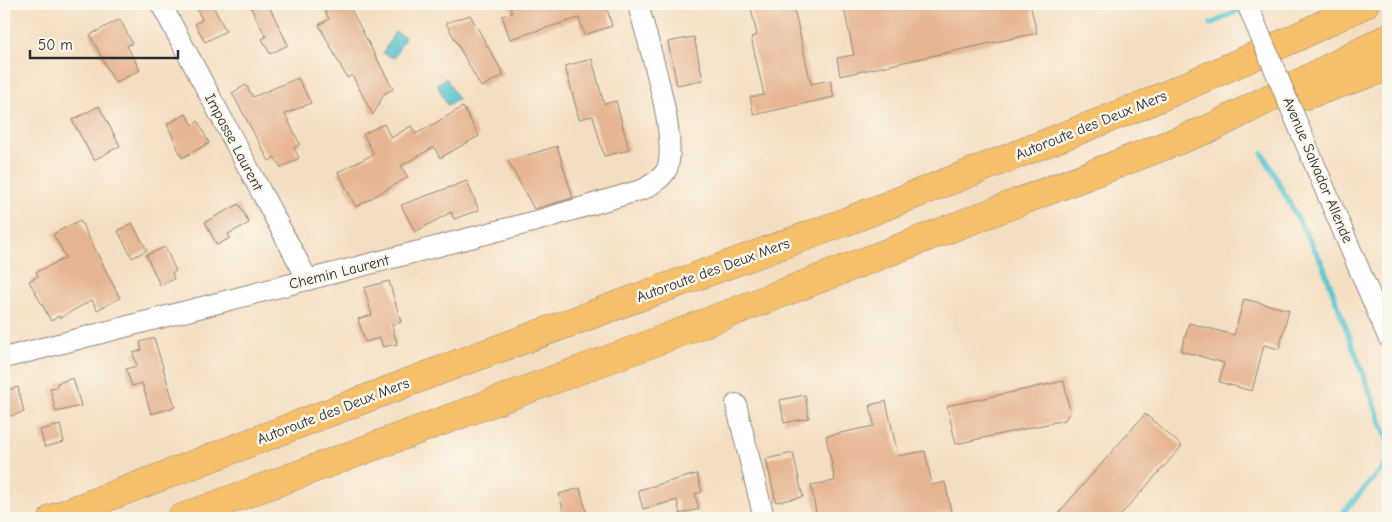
<svg xmlns="http://www.w3.org/2000/svg" width="1392" height="522" viewBox="0 0 1392 522" font-family="'Comic Neue',sans-serif">
  <style>
    .water { fill: #57c4ce; stroke: #41787c }
    .lines { fill: none; stroke-linecap: round; stroke-linejoin: round }
    .stream { stroke: #57c4ce; stroke-width: 5.5 }
    .building { fill: #e6b692 }
    .minor-casing { stroke: #908476; stroke-width: 22 }
    .highway-casing { stroke: #908476; stroke-width: 29 }
    .minor { stroke: #fff; stroke-width: 20 }
    .highway { stroke: #f6c06b; stroke-width: 28 }
    .minor-bridge-casing { stroke: #908476; stroke-width: 22; stroke-linecap: butt }
    .minor-bridge { stroke: #fff; stroke-width: 20 }
    .labels { text-anchor: middle; stroke-width: 5; stroke-linejoin: round; paint-order: stroke }
    .street-label { font-size: 15px; fill: #2b2b2b; stroke: #fbf7ec }
  </style>
  <rect width="100%" height="100%" fill="#fbf7ec"/>
  <filter id="ink" filterUnits="userSpaceOnUse"><feTurbulence type="fractalNoise" baseFrequency=".02" numOctaves="2"/><feDisplacementMap in="SourceGraphic" scale="10" xChannelSelector="R" yChannelSelector="G"/><feConvolveMatrix kernelMatrix="1 2 1 2 8 2 1 2 1" color-interpolation-filters="sRGB"/></filter>
  <filter id="wash" filterUnits="userSpaceOnUse"><feTurbulence type="fractalNoise" baseFrequency=".0096" numOctaves="4" result="noise"/><feDisplacementMap in="SourceGraphic" scale="20" xChannelSelector="R" yChannelSelector="G"/><feGaussianBlur stdDeviation="1.12" result="paint"/><feColorMatrix in="noise" values="0 0 0 0 0 0 0 0 0 0 0 0 0 0 0 0 0 1.4 0 .05"/><feComposite in="paint" operator="in"/></filter>
  <g filter="url(#wash)">
    <rect width="100%" height="100%" fill="#f4dec1"/>
    <g class="water">
      <polygon points="395,32 405,37 394,58 383,53"/>
      <polygon points="446,78 458,99 447,105 437,84"/>
    </g>
    <g class="lines">
      <g class="stream">
        <polyline points="1211,24 1245,7"/>
        <polyline points="1263,154 1322,263 1388,441"/>
        <polyline points="1338,518 1388,462"/>
      </g>
    </g>
    <g id="blocks">
      <g class="building">
        <polygon points="207,4 212,4 226,31 205,42 195,24 202,20 197,9"/>
        <polygon points="249,4 268,4 288,45 270,54 262,39 266,37"/>
        <polygon points="321,4 348,4 393,89 384,94 373,115 352,75 347,78 319,25 329,19"/>
        <polygon points="509,4 613,4 614,7 607,9 612,26 584,35 579,18 510,39 502,16 512,13"/>
        <polygon points="750,4 793,4 811,84 830,80 834,97 754,115 750,97 764,95 751,37 757,35"/>
        <polygon points="843,4 1030,4 1037,33 840,76 837,58 854,55"/>
        <polygon points="470,15 504,75 481,87 446,23"/>
        <polygon points="120,19 132,43 127,46 140,70 115,83 90,35"/>
        <polygon points="694,37 703,80 677,85 668,42"/>
        <polygon points="592,59 604,104 616,101 629,150 604,156 593,116 579,119 565,66"/>
        <polygon points="298,78 311,103 285,114 300,144 294,148 299,158 281,168 275,157 269,161 232,93 246,85 253,97"/>
        <polygon points="99,106 120,146 94,160 72,120"/>
        <polygon points="463,107 479,136 440,158 434,147 401,166 408,177 356,207 338,172 374,154 363,134 384,124 391,138 411,126 416,134"/>
        <polygon points="186,114 193,125 198,121 209,143 182,158 167,124"/>
        <polygon points="557,146 573,198 534,209 508,161"/>
        <polygon points="467,181 479,210 454,219 451,212 415,232 401,205"/>
        <polygon points="239,204 249,223 228,234 230,238 217,245 205,222"/>
        <polygon points="80,220 120,298 97,310 92,300 60,318 59,316 51,321 29,281 38,276 36,272 66,258 53,234"/>
        <polygon points="132,223 147,250 132,258 118,231"/>
        <polygon points="165,247 176,271 172,273 174,279 160,285 146,255"/>
        <polygon points="389,281 401,322 392,325 397,344 383,347 380,338 365,342 358,319 372,315 364,288"/>
        <polygon points="1244,299 1289,310 1279,349 1264,345 1252,391 1219,382 1224,363 1181,351 1189,323 1234,335"/>
        <polygon points="154,338 175,407 151,414 142,383 132,386 126,369 137,366 133,353 142,350 140,342"/>
        <polygon points="73,378 81,406 56,412 50,388 57,387 57,383"/>
        <polygon points="1064,381 1070,412 1065,420 956,444 947,406"/>
        <polygon points="18,387 24,412 4,418 4,391"/>
        <polygon points="805,395 809,418 784,423 780,400"/>
        <polygon points="886,401 898,456 925,451 932,485 945,482 951,511 936,514 937,518 817,518 811,485 835,481 826,436 874,426 870,405"/>
        <polygon points="1145,414 1182,446 1175,454 1118,518 1054,518"/>
        <polygon points="60,425 64,442 45,447 40,430"/>
        <polygon points="793,453 803,497 776,502 766,459"/>
        <polygon points="697,474 702,492 695,494 699,509 680,514 677,500 643,509 638,490"/>
        <polygon points="580,488 588,518 565,518 559,494"/>
      </g>
    </g>
  </g>
  <g filter="url(#ink)">
    <use href="#blocks" fill-opacity="0" stroke="#908476" stroke-width="1"/>
    <g class="lines">
      <g class="minor-casing">
        <g id="minor">
          <polyline points="161,4 308,280"/>
          <polyline points="1319,175 1388,337"/>
          <path d="M4 358 536 221 644 189C652 184 663 178 667 169 679 137 647 40 638 4"/>
          <polyline points="736,404 764,518"/>
        </g>
      </g>
      <g class="highway-casing">
        <g id="highway">
          <polyline points="1307,95 1388,67"/>
          <polyline points="53,518 454,365 845,222 1143,105 1293,39 1365,4"/>
          <polyline points="181,518 650,344 1211,128 1388,38"/>
        </g>
      </g>
      <use href="#minor" class="minor"/>
      <use href="#highway" class="highway"/>
      <g class="minor-bridge-casing">
        <polyline id="minor-bridge" points="1247,4 1319,175"/>
      </g>
      <use href="#minor-bridge" class="minor-bridge"/>
    </g>
  </g>
  <g class="labels">
    <g class="street-label">
      <text transform="translate(1091 125) rotate(-22)" y="5">Autoroute des Deux Mers</text>
      <text transform="translate(234 142) rotate(62)" y="5">Impasse Laurent</text>
      <text transform="translate(1318 170) rotate(67)" y="5">Avenue Salvador Allende</text>
      <text transform="translate(713 270) rotate(-20)" y="5">Autoroute des Deux Mers</text>
      <text transform="translate(339 272) rotate(-14)" y="5">Chemin Laurent</text>
      <text transform="translate(333 411) rotate(-21)" y="5">Autoroute des Deux Mers</text>
    </g>
  </g>
  <rect width="1392" height="522" fill="none" stroke="#fbf7ec" stroke-width="20"/>
  <path d="M30 50v8h148v-8" fill="none" stroke="#2b2b2b" stroke-width="2.5"/>
  <text x="38" y="50" font-size="15" fill="#2b2b2b" stroke="#fbf7ec" stroke-width="4" paint-order="stroke">50 m</text>
</svg>
